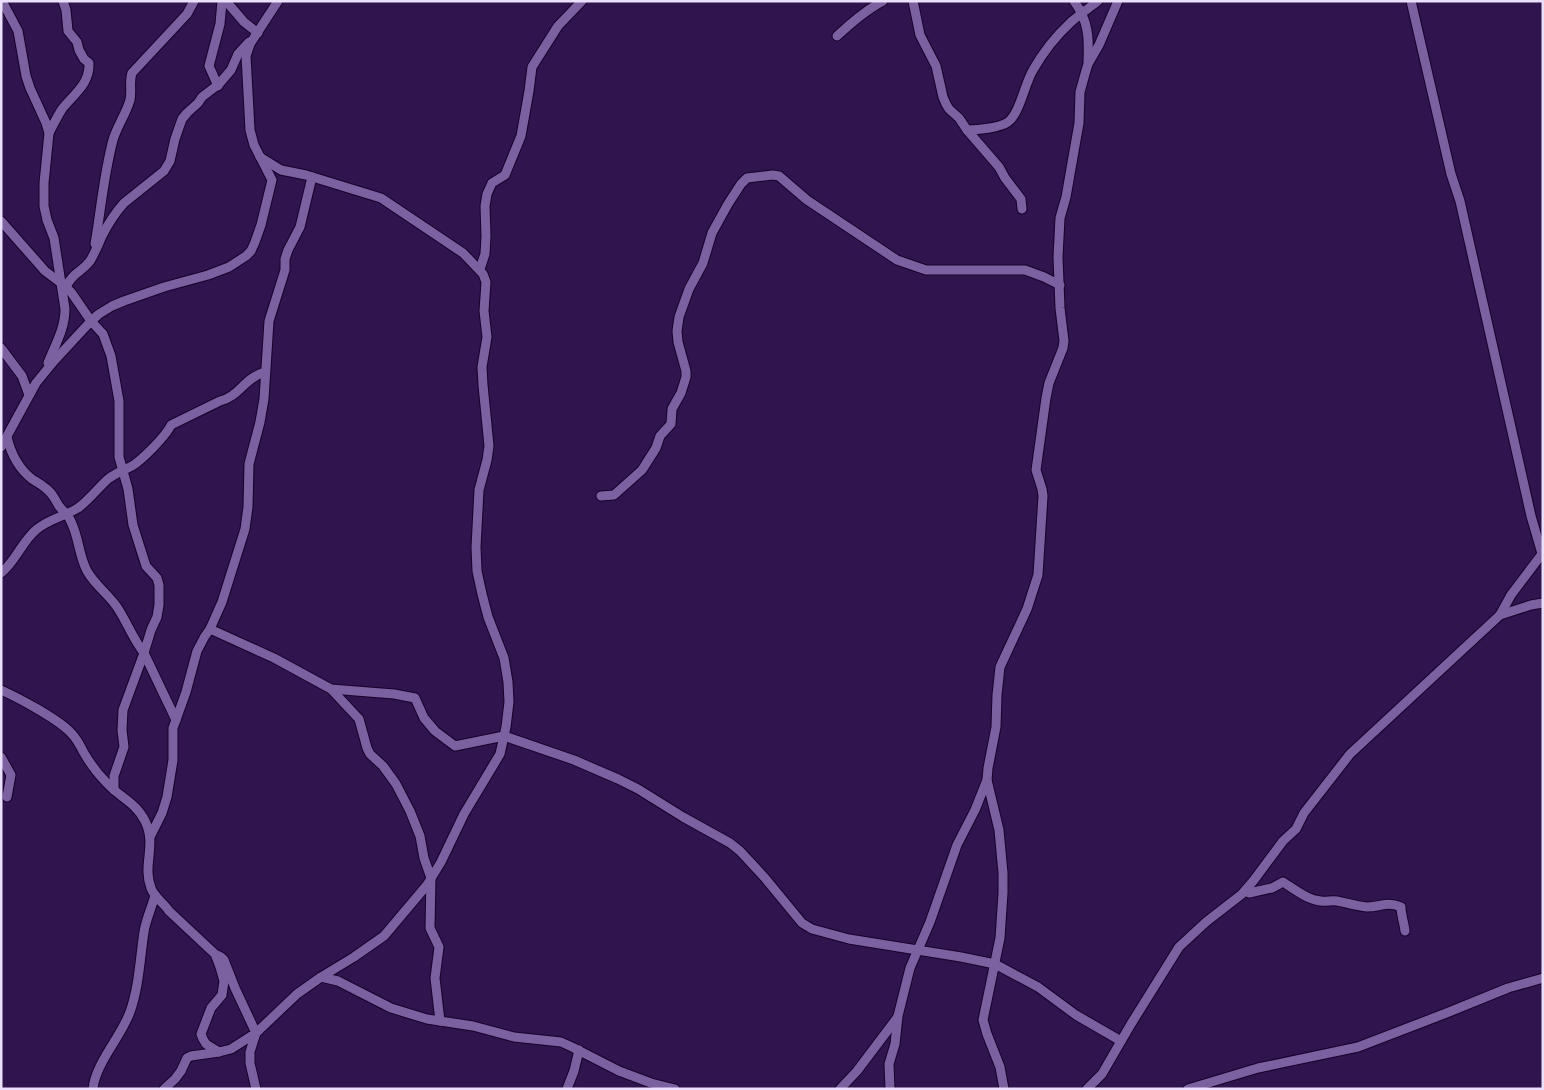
<svg xmlns="http://www.w3.org/2000/svg" width="1544" height="1090" viewBox="0 0 1544 1090" font-family="Figtree,sans-serif">
  <style>
    .lines { fill: none; stroke-linecap: round; stroke-linejoin: round }
    .minor-casing { stroke: #16022b; stroke-width: 11 }
    .minor { stroke: #7b61a0; stroke-width: 9 }
  </style>
  <rect width="100%" height="100%" fill="#30144d"/>
  <g class="lines">
    <g class="minor-casing">
      <g id="minor">
        <path d="M2 1 18 31 26 76 30 88 46 123 49 133 44 183V206L47 220 54 238 65 309C65 329 55 345 48 363"/>
        <polyline points="226,1 244,22 258,33"/>
        <polyline points="913,1 920,35 936,66 943,97 946,104 949,109 959,118 967,130 999,167 1005,178 1021,199 1022,209"/>
        <path d="M1074 1C1089 21 1089 39 1088 62"/>
        <polyline points="1411,1 1451,174 1460,201 1531,516 1543,557"/>
        <path d="M837 36C852 22 866 10 883 1"/>
        <polyline points="218,86 209,66 220,24 222,1"/>
        <path d="M967 130C977 130 1000 128 1008 122 1020 113 1025 83 1033 70 1042 54 1057 35 1071 22 1079 15 1089 8 1098 1"/>
        <path d="M49 133C53 125 57 117 62 109 74 94 90 84 89 63L84 59 79 50 77 42 68 31 66 10 63 1"/>
        <polyline points="1,221 45,271 61,283 71,292 91,321 103,334 111,356 119,401 119,457 128,489 133,525 146,566 157,578 159,585 159,605 157,617 151,630 144,653 123,710 122,730 124,747 114,776 114,790"/>
        <path d="M95 244C101 209 104 173 113 140 117 126 126 114 130 100 132 91 129 82 132 73L187 14 194 1"/>
        <polyline points="480,269 485,254 486,236 485,206 487,194 492,183 505,175 521,136 529,91 532,67 558,26 582,1"/>
        <path d="M66 287C74 271 81 273 90 261 95 253 98 245 102 236 108 224 115 213 124 203L164 171 170 161 175 139 182 119 187 113 198 103 202 97 219 84 231 70 238 54 249 42"/>
        <polyline points="1,348 22,376 29,395"/>
        <path d="M7 437C11 454 18 468 32 479 40 484 48 488 53 496 55 499 57 503 59 506 65 514 68 513 72 524 79 539 79 556 87 571 95 585 108 594 117 607 127 622 133 639 144 653L176 720"/>
        <polyline points="1,447 36,383 54,361 91,321 99,314 112,306 124,301 164,287 208,275 229,267 246,256 251,251 255,242 261,225 272,180 254,145 250,130 246,56 250,44 278,1"/>
        <polyline points="601,496 614,495 642,470 656,448 660,436 671,424 672,409 681,393 686,377 686,371 678,342 677,331 679,317 689,289 703,263 712,233 728,204 741,184 747,178 773,175 779,176 807,200 897,260 926,270 1025,270 1044,277 1060,285"/>
        <path d="M1 573C16 561 22 541 37 529 49 519 65 516 78 508 89 500 98 488 108 479 116 473 124 470 132 466 142 460 166 436 171 425L220 401C240 396 243 379 265 372"/>
        <polyline points="1500,615 1511,595 1542,554"/>
        <polyline points="210,629 274,658 331,689 394,694 415,698 424,718 435,731 455,746 504,736 574,760 618,779 638,789 683,817 730,843 740,851 765,878 802,923 812,929 849,939 961,957 995,964 1038,987 1076,1015 1121,1041"/>
        <polyline points="331,689 359,719 367,748 370,754 383,766 396,784 410,811 420,836 424,858 431,878 430,928 439,947 435,978 440,1021"/>
        <path d="M1 690C19 698 60 720 72 734 77 739 81 747 84 753 90 763 97 773 105 781 117 796 136 802 145 821 157 845 142 865 151 888 154 897 164 903 169 911L215 954 220 967 224 981 222 995 211 1008 201 1034 203 1039 206 1044 219 1052 231 1049 256 1033 235 988 224 960 221 957 215 954"/>
        <polyline points="1,757 11,775 7,797"/>
        <polyline points="150,837 162,813 167,797 173,760 173,728 176,720 186,692 197,651 205,636 210,629 222,602 245,529 248,507 249,464 260,422 264,399 269,321 285,270 285,259 288,250 300,227 312,177"/>
        <path d="M1249 893 1272 888 1283 882C1294 889 1308 900 1321 901 1326 902 1332 900 1337 901 1347 903 1356 906 1367 907 1381 907 1386 901 1401 907 1401 915 1404 922 1405 931"/>
        <polyline points="321,977 338,981 391,1008 427,1019 473,1026 514,1037 561,1042 572,1047 619,1071 651,1083 675,1089"/>
        <path d="M93 1089C95 1064 121 1037 130 1012 139 987 140 958 144 932 146 919 152 907 155 895"/>
        <polyline points="164,1089 175,1079 181,1071 187,1058 191,1056 219,1052"/>
        <polyline points="256,1089 250,1063 250,1052 256,1033 297,994 321,977 354,957 384,936 427,885 441,862 464,814 500,754 506,727 509,702 508,682 504,658 488,617 482,594 477,571 476,547 479,490 487,460 489,446 483,385 482,367 487,337 484,311 486,282 483,274 463,253 381,198 306,175 281,170 260,157"/>
        <polyline points="567,1089 574,1071 579,1050"/>
        <polyline points="840,1089 857,1071 897,1018"/>
        <polyline points="890,1089 889,1064 895,1044 898,1016 910,968 930,922 957,845 975,810 987,780"/>
        <polyline points="1004,1089 1000,1067 987,1034 983,1020 1000,938 1003,893 1003,873 999,830 987,780 988,768 996,727 997,695 1000,667 1027,609 1038,575 1043,496 1042,489 1036,470 1046,398 1049,383 1063,348 1064,341 1060,308 1058,257 1060,218 1066,197 1079,123 1080,92 1085,74 1088,64 1099,45 1118,1"/>
        <polyline points="1087,1089 1102,1074 1131,1024 1179,947 1206,922 1242,894 1254,880 1283,841 1296,829 1304,813 1350,754 1500,615 1531,605 1543,603"/>
        <polyline points="1188,1089 1258,1068 1358,1047 1449,1012 1508,988 1540,979 1543,978"/>
      </g>
    </g>
    <use href="#minor" class="minor"/>
  </g>
  <rect width="1544" height="1090" fill="none" stroke="#ebe1fe" stroke-width="5"/>
</svg>
